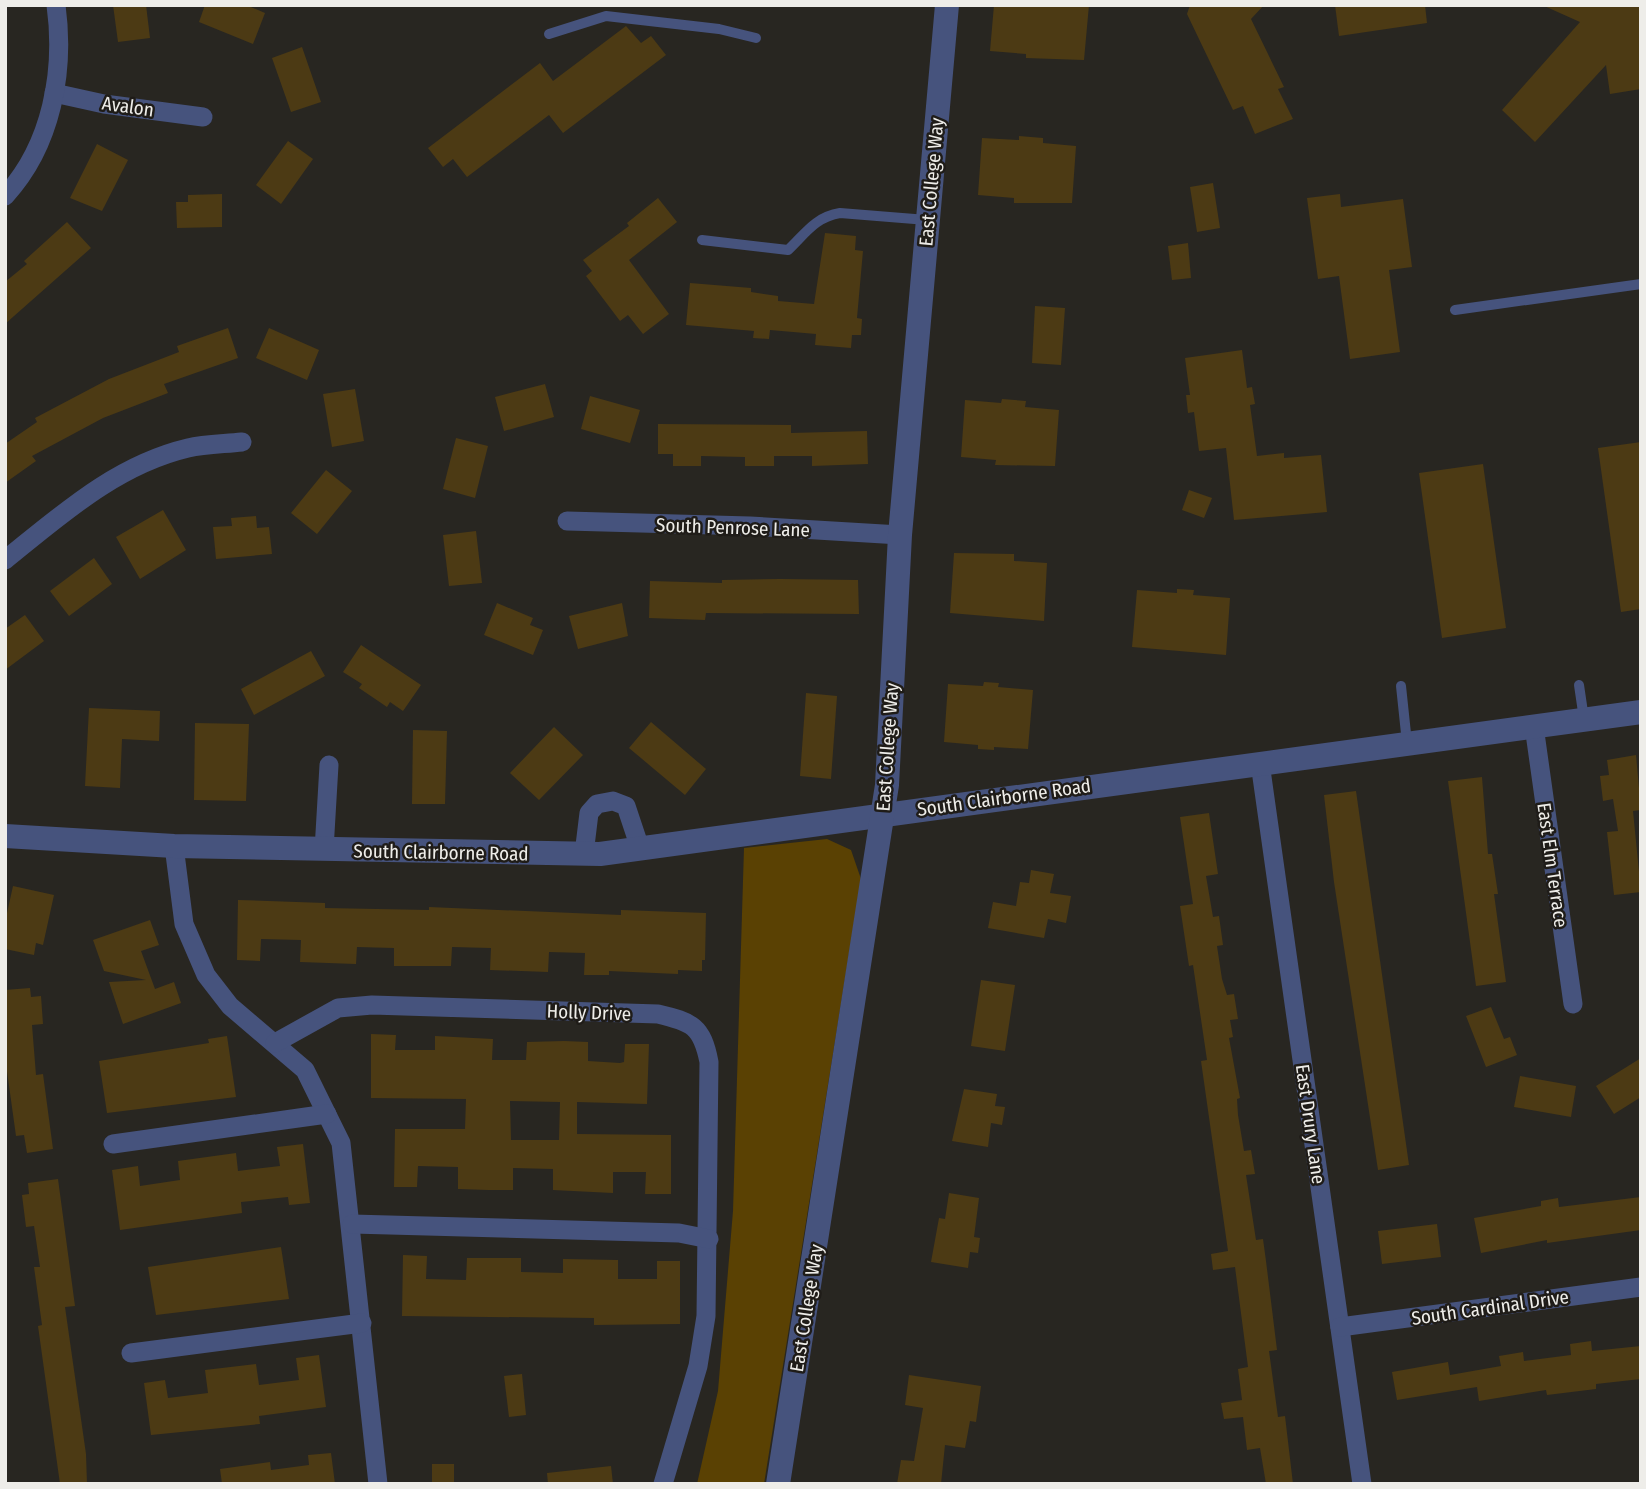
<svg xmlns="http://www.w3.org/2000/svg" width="1646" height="1489" viewBox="0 0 1646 1489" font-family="'Fira Sans Condensed',sans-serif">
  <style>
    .green { fill: #5a4103 }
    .building { fill: #4c3a14; fill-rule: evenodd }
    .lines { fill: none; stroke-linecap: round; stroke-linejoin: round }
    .service { stroke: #46537d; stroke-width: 10 }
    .minor { stroke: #46537d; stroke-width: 19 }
    .tertiary { stroke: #46537d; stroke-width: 24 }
    .labels { text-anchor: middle; stroke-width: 5; stroke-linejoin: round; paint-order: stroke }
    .street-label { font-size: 19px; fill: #eeede9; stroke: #1f1c18 }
  </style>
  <rect width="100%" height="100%" fill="#282621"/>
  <polygon class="green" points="827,839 851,850 861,879 764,1484 697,1484 718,1391 733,1211 744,848"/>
  <g class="building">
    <polygon points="113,5 146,5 150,38 118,42"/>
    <polygon points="205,5 246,5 265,13 253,44 199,22"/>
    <polygon points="994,5 1089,5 1084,60 1026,58 1026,54 990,51"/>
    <polygon points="1190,5 1264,5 1251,19 1284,87 1278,89 1293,119 1255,134 1243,106 1233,110 1187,14"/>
    <polygon points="1335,5 1425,5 1427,23 1339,36"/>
    <polygon points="1542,5 1641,5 1641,89 1610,94 1606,65 1535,142 1502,110 1580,22"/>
    <polygon points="626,26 641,43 651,36 666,55 563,133 549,115 467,177 453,159 443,167 428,148 540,63 553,81"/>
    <polygon points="302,47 321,102 291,112 272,58"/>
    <polygon points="1019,136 1043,138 1043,143 1076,146 1072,203 1014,203 1014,198 978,195 982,138 1019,140"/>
    <polygon points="288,141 313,159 281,204 256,185"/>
    <polygon points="97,144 128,160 102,211 70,198"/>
    <polygon points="1213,183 1220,228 1197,232 1190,187"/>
    <polygon points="222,194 222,227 177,228 176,202 188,202 188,195"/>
    <polygon points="1340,194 1341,207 1403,199 1412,267 1389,270 1400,352 1350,359 1339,276 1318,279 1307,198"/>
    <polygon points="658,198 677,222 629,260 669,314 643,334 628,315 620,321 586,276 592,271 583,260 629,226 627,223"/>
    <polygon points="67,222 91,248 5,324 5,282 27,264 24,261"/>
    <polygon points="825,233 856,236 855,250 863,251 857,318 862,319 861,335 852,335 851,348 815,345 816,334 770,330 769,339 753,338 754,331 686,325 690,283 751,288 751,292 778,296 778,301 814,304"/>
    <polygon points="1188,243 1191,278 1172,280 1168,246"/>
    <polygon points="1035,306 1065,308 1061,365 1032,363"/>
    <polygon points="228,328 238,358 164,384 168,393 103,418 32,456 36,461 5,483 5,444 37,422 35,418 109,379 179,352 177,346"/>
    <polygon points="269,328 319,350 307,380 256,358"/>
    <polygon points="1242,350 1247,388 1252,387 1255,404 1250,405 1257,456 1284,453 1284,458 1321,455 1327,512 1234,520 1226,448 1199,451 1194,412 1188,413 1186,395 1190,395 1185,358"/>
    <polygon points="545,384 554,417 504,431 495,397"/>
    <polygon points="355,389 364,441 332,447 323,394"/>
    <polygon points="590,396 640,410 630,443 581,429"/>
    <polygon points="1002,399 1026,401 1025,407 1059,410 1055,466 995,465 996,460 961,457 965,400 1001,403"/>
    <polygon points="658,424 791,425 791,433 867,431 868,464 812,466 812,456 774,456 774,466 745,466 745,457 701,456 701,466 673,466 673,454 658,454"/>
    <polygon points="456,438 488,446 475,498 443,489"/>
    <polygon points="1641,442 1641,609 1621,612 1598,448"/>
    <polygon points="1483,464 1506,628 1442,638 1419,473"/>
    <polygon points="326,470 352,491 317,534 291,513"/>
    <polygon points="1189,490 1212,498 1204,518 1182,510"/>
    <polygon points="163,510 186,550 140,579 116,537"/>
    <polygon points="256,516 257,528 269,527 272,554 216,559 213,527 232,526 231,518"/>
    <polygon points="476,531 482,583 449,586 443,535"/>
    <polygon points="954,553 1014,554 1014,561 1047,563 1044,621 950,613"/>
    <polygon points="94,558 112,584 69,616 50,591"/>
    <polygon points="780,579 858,580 859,614 706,613 705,620 649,618 650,581 722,583 722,580"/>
    <polygon points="1177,589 1194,590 1193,595 1230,598 1226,655 1132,647 1137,590 1177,593"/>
    <polygon points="497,603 533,618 530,625 543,630 533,655 484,635"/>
    <polygon points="622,603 628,636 578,649 569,616"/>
    <polygon points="25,615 44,641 5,670 5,629"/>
    <polygon points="361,645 421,685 403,711 390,702 387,707 359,688 362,684 343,672"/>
    <polygon points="311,651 325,676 254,715 241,689"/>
    <polygon points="984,682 999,683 998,687 1033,690 1028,749 994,747 994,750 978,749 978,745 944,742 948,684 983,686"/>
    <polygon points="806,693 837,696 831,779 800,776"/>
    <polygon points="89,708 160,711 159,741 122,739 120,788 85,786"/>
    <polygon points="651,722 706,769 685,795 629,748"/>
    <polygon points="195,723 249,724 246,801 194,800"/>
    <polygon points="554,727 583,755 539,800 510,773"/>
    <polygon points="413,730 447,731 445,804 412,804"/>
    <polygon points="1636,755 1641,810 1633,811 1641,892 1614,895 1607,832 1618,831 1613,799 1603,801 1600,776 1609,775 1607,760"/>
    <polygon points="1482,777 1488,854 1492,854 1498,894 1494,894 1506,982 1476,986 1448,781"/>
    <polygon points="1356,791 1409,1165 1378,1170 1334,882 1324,795"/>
    <polygon points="1209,813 1218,874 1206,876 1213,917 1219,916 1223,945 1217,946 1222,979 1227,995 1234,994 1238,1019 1230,1020 1233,1037 1229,1038 1240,1098 1237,1099 1238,1115 1244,1151 1251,1150 1255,1174 1246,1175 1256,1240 1263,1239 1266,1261 1277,1350 1269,1351 1278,1417 1285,1416 1293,1484 1266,1484 1260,1448 1247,1450 1243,1417 1224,1419 1221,1403 1242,1400 1238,1369 1248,1367 1235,1267 1213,1270 1211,1254 1228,1251 1201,1061 1207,1060 1193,965 1189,966 1180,906 1193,904 1180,817"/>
    <polygon points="1031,870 1054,874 1050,893 1071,896 1066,923 1048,919 1044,938 988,928 993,902 1016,906 1020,882 1029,883"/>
    <polygon points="13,886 54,895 43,945 36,943 34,955 5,949 5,922"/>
    <polygon points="238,900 325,903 325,908 429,910 429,907 621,915 621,910 706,913 705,960 702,960 702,971 678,970 678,974 609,971 609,975 584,975 585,953 549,952 548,972 490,970 491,948 452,947 451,966 394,966 394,948 357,947 356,964 300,962 301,940 261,939 260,961 237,960"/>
    <polygon points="150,920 159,945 141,951 155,989 174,982 181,1003 123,1024 109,982 146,980 104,971 93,940"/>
    <polygon points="981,980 1015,985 1005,1051 971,1046"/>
    <polygon points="30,988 31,997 41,996 43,1024 32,1025 36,1075 43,1074 53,1149 27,1153 24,1135 16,1136 5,1057 5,990"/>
    <polygon points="1491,1007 1504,1039 1510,1037 1517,1055 1486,1067 1466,1016"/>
    <path d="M371 1034 396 1035 395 1050H435V1036L493 1039 492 1060H526L527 1042 564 1041 588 1042V1061L620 1063 624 1062 625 1044H649L647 1104 577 1102V1134L671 1135V1194H645L646 1172H613V1193L553 1190V1169L513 1168V1190H488L458 1189V1167L418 1166 417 1187H394L395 1129H465L466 1099 371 1098ZM510 1101 560 1102 559 1140H511Z"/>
    <polygon points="227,1036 236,1097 107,1113 99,1061 209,1043 208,1039"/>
    <polygon points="1641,1058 1641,1097 1614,1114 1596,1086"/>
    <polygon points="1520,1076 1576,1086 1571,1117 1514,1107"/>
    <polygon points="964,1089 997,1094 995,1106 1005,1107 1002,1125 991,1123 988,1147 952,1141"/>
    <polygon points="303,1144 310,1203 289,1205 288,1197 241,1202 242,1213 120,1230 112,1170 138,1166 140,1186 180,1180 178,1161 236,1153 238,1171 280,1166 277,1147"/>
    <polygon points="58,1179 75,1306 65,1307 86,1454 87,1484 60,1484 38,1326 42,1325 34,1267 40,1267 34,1226 26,1227 22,1195 29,1194 28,1183"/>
    <polygon points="949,1193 979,1198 974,1237 980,1238 978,1253 970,1252 968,1268 931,1262 939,1218 945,1219"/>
    <polygon points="1641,1197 1641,1230 1547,1243 1547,1240 1481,1253 1474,1218 1541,1206 1541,1201 1558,1198 1559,1207"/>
    <polygon points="1437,1224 1441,1257 1382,1264 1378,1231"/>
    <polygon points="281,1247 289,1299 156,1315 148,1267"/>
    <polygon points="403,1255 427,1256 426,1279 466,1280 467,1258 521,1258 521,1272 563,1273 563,1259 618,1260 618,1279 657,1279 657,1261 680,1261 680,1324 594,1325 594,1318 402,1316"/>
    <polygon points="1591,1341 1592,1351 1641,1346 1641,1379 1596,1384 1596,1389 1547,1395 1546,1390 1479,1401 1477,1387 1397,1400 1392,1372 1448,1362 1450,1375 1501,1366 1499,1356 1523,1352 1524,1361 1571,1355 1570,1344"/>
    <polygon points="319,1355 326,1407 259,1416 260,1424 151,1435 144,1383 165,1380 168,1398 208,1393 205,1370 256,1364 259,1385 299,1380 296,1358"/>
    <polygon points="522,1374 526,1415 509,1417 504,1376"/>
    <polygon points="909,1375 981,1386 976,1422 970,1421 965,1448 945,1445 941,1484 897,1484 901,1460 914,1461 923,1408 905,1405"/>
    <polygon points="331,1453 335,1484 222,1484 220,1469 270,1462 271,1470 309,1465 308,1455"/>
    <rect x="432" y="1464" width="22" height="20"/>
    <polygon points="611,1466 613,1484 548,1484 547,1473"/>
  </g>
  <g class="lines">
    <g class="service">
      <polyline points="549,34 606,16 719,29 756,38"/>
      <path d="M702 240 788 250C805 234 815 217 840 213L927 220"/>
      <polyline points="1455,310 1641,284"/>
      <polyline points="1579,685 1584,719"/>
      <polyline points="1401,686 1407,743"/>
    </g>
    <g class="minor">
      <polyline points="54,93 104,104 203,117"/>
      <path d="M5 196C52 145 65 71 56 5"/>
      <polyline points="567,521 750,526 900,535"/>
      <path d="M5 560C61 515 116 465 188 448 205 444 224 444 242 442"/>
      <polyline points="1534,726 1573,1004"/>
      <polyline points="1260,763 1362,1484"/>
      <polyline points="174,846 184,924 206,975 230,1006 305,1070 341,1143 378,1484"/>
      <polyline points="324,850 329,765"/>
      <polyline points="584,854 589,813 597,804 613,801 626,806 640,848"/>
      <path d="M275 1043 338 1008 372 1005 658 1014C692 1022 702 1026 709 1062L706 1316 698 1366 663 1484"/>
      <polyline points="113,1144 327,1114"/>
      <polyline points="352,1224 679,1233 709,1239"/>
      <polyline points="1340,1327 1641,1287"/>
      <polyline points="131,1353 362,1323"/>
    </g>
    <g class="tertiary">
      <polyline points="5,836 174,846 600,854 1641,712"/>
      <polyline points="778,1484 887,785 900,535 947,5"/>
    </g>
  </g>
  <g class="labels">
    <g class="street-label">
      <text transform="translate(128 106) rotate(8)" y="7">Avalon</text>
      <text transform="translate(931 182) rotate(-85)" y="7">East College Way</text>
      <text transform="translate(733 527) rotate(2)" y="7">South Penrose Lane</text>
      <text transform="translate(887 747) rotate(-86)" y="7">East College Way</text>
      <text transform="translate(1004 797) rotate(-8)" y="7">South Clairborne Road</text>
      <text transform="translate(441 852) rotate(1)" y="7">South Clairborne Road</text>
      <text transform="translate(1553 865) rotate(82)" y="7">East Elm Terrace</text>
      <text transform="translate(589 1012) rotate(2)" y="7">Holly Drive</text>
      <text transform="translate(1311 1124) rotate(82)" y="7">East Drury Lane</text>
      <text transform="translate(1490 1307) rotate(-8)" y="7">South Cardinal Drive</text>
      <text transform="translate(806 1308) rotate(-81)" y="7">East College Way</text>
    </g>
  </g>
  <rect width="1646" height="1489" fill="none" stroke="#eeede9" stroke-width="14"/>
</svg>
